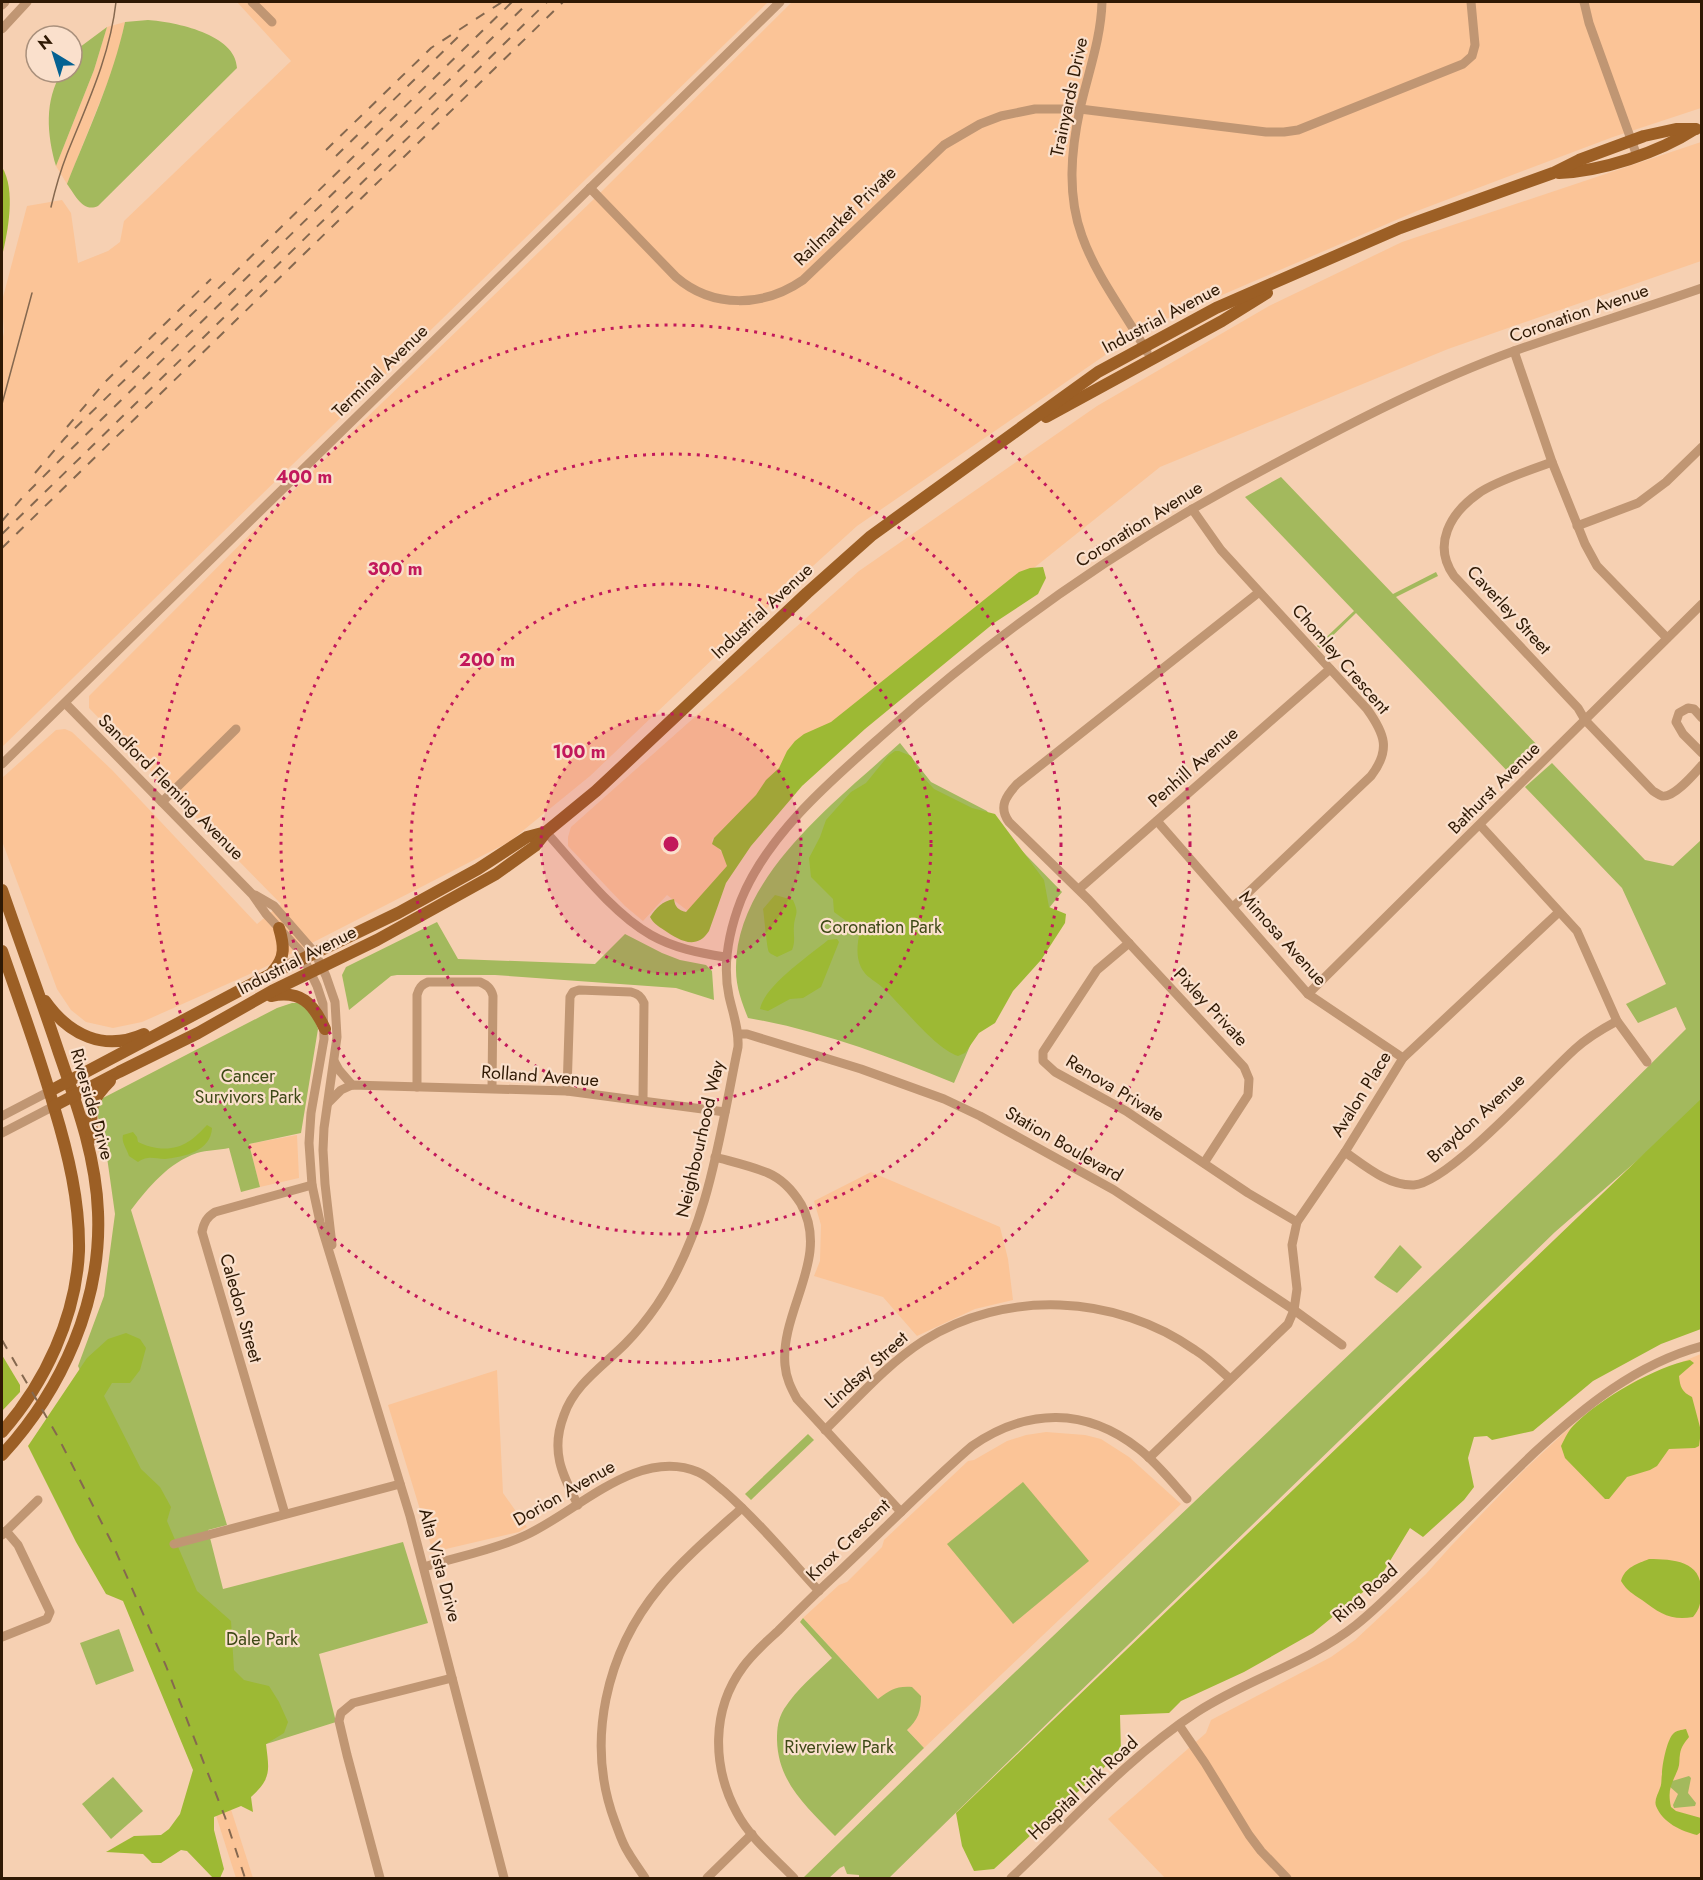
<svg xmlns="http://www.w3.org/2000/svg" width="1703" height="1880" viewBox="0 0 1703 1880" font-family="Jost,sans-serif">
  <style>
    .built { fill: #fbc497 }
    .green { fill: #a3b95d }
    .forest { fill: #9db934 }
    .lines { fill: none; stroke-linecap: round; stroke-linejoin: round }
    .minor { stroke: #c09673; stroke-width: 9 }
    .major { stroke: #9c5f25; stroke-width: 12 }
    .tram { stroke: #85684f; stroke-width: 1.5 }
    .rail { stroke: #85684f; stroke-width: 2; stroke-dasharray: 10 10; stroke-linecap: butt }
    .ring { fill: none; stroke: #c2185b; stroke-width: 3; stroke-dasharray: 3 6 }
    .labels { text-anchor: middle; stroke-width: 4.5; stroke-linejoin: round; paint-order: stroke }
    .street-label { font-size: 18px; fill: #2f1904; stroke: #fae0cc }
    .park-label { font-size: 18px; fill: #3e4916; stroke: #fae0cc }
    .centre { fill: #c2185b; stroke: #fae0cc; stroke-width: 3 }
    .ring-label { font-size: 18px; text-anchor: middle; font-weight: bold; fill: #c2185b; stroke: #fae0cc; stroke-width: 4.5; stroke-linejoin: round; paint-order: stroke }
  </style>
  <rect width="100%" height="100%" fill="#f6d0b2"/>
  <g class="built">
    <polygon points="237,2 768,2 2,747 2,342 4,332 2,301 27,206 62,200 71,213 78,263 108,251 120,242 124,221 291,61"/>
    <polygon points="792,2 1701,2 1701,108 1613,137 1417,211 1159,322 1114,349 857,526 760,614 590,776 509,842 261,969 142,1022 113,1028 86,1022 71,1010 57,989 2,841 2,778 56,730 65,729 72,732 112,770 257,924 281,904 89,708 89,696 358,426 594,199"/>
    <polygon points="125,22 119,49 111,74 67,184 56,166 94,70 107,27"/>
    <polygon points="1701,142 1701,261 1448,349 1160,467 799,756 712,840 730,863 688,911 667,895 643,921 625,906 568,846 568,837 571,827 859,571 1097,406 1269,306 1402,242"/>
    <polygon points="297,1135 299,1178 260,1187 249,1144"/>
    <polygon points="871,1172 1000,1227 1008,1259 1013,1300 975,1309 917,1336 883,1297 814,1276 820,1261 821,1225 814,1201"/>
    <polygon points="1701,1354 1701,1878 1165,1878 1108,1819 1206,1733 1211,1720 1331,1657 1355,1640 1426,1574 1451,1546 1523,1471 1566,1431 1600,1404 1633,1382"/>
    <polygon points="497,1370 503,1493 527,1527 519,1532 433,1552 388,1405"/>
    <polygon points="1046,1432 1085,1435 1101,1439 1129,1457 1181,1504 924,1748 803,1618 839,1585 847,1582 882,1547 884,1540 968,1461 974,1460 1007,1441 1026,1435"/>
    <polygon points="227,1797 253,1878 236,1878 212,1803"/>
  </g>
  <g class="green">
    <path d="M148 20C175 22 236 34 237 68L98 206C83 213 75 195 67 184 88 131 113 78 125 22Z"/>
    <path d="M107 27 94 70 56 166C47 135 44 100 62 72H72V56L76 50Z"/>
    <polygon points="1281,477 1393,594 1436,572 1438,576 1396,597 1539,747 1512,776 1356,613 1320,648 1317,646 1354,611 1245,497"/>
    <path d="M900 743 931 782 987 811 993 821 1062 892 997 972 973 1039 954 1083C887 1056 819 1030 748 1018 742 1003 736 987 736 970 734 877 838 800 900 743Z"/>
    <polygon points="1552,763 1645,860 1673,866 1701,840 1701,1105 1555,1232 1065,1706 889,1878 859,1878 859,1875 847,1874 844,1866 840,1868 829,1878 803,1878 971,1714 1556,1158 1686,1029 1676,1007 1638,1023 1626,1004 1666,984 1622,888 1525,787"/>
    <polygon points="437,922 458,959 595,964 625,934 662,953 680,960 706,965 712,971 714,1000 676,988 495,975 397,975 391,976 349,1010 342,975 346,967"/>
    <path d="M292 1003H298L311 1010 318 1029 301 1133 249 1144 260 1187 241 1192 229 1148C219 1150 207 1150 197 1153 168 1163 149 1187 131 1210L227 1525 208 1530 223 1589 403 1542 428 1623 319 1654 336 1722 260 1746 78 1366 104 1296 115 1214 106 1150 98 1117V1107L103 1098 277 1008Z"/>
    <polygon points="1400,1245 1422,1267 1397,1293 1377,1280 1374,1277"/>
    <polygon points="808,1434 814,1440 751,1500 745,1494"/>
    <polygon points="1023,1482 1089,1561 1013,1624 947,1544"/>
    <path d="M803 1618 878 1699C891 1690 895 1686 912 1687L921 1696C921 1711 918 1720 907 1730L924 1748 835 1836C807 1807 778 1783 777 1740 777 1728 778 1719 784 1709 797 1689 815 1674 832 1658L800 1622Z"/>
    <polygon points="119,1629 134,1671 96,1685 80,1643"/>
    <polygon points="1689,1776 1691,1778 1688,1793 1696,1803 1695,1806 1674,1808 1673,1805 1678,1794 1669,1786 1669,1782"/>
    <polygon points="113,1777 143,1811 111,1839 82,1804"/>
  </g>
  <g class="forest">
    <path d="M2 167C16 190 8 231 2 256Z"/>
    <path d="M1043 567 1046 578 1038 594 994 623 865 729 802 786 751 846 726 883 709 931C696 951 679 940 664 930 658 926 653 923 650 917 656 908 662 901 674 899 675 907 678 910 686 912L727 866 721 850 712 844 714 838 756 795 766 780 779 768 787 751 795 741 804 734 831 722 1019 572 1030 568Z"/>
    <path d="M895 751H899L911 756 922 776 934 789 972 808 995 814 1044 880 1049 907 1066 914 1065 923 1041 960 1013 991 995 1023 979 1033 965 1053 958 1056C934 1048 902 1005 882 987 877 982 868 978 864 972 855 960 857 944 860 931L834 912 833 899 811 877 809 858 820 837 826 820 851 792 866 783 888 756Z"/>
    <path d="M775 895 793 900C799 914 796 911 794 925 793 934 796 941 792 950L777 957C774 955 770 954 769 952 767 950 764 914 763 909Z"/>
    <path d="M837 939 839 942 821 987 803 998 790 999 768 1011 760 1009C765 985 809 956 828 940Z"/>
    <polygon points="1701,1099 1701,1329 1661,1344 1593,1381 1533,1431 1492,1440 1487,1436 1474,1437 1468,1458 1474,1487 1464,1500 1423,1537 1410,1528 1379,1579 1313,1633 1244,1672 1181,1701 1169,1713 1120,1715 1121,1752 994,1869 974,1871 962,1846 956,1813"/>
    <path d="M207 1125 212 1128C211 1151 184 1157 165 1159 154 1159 149 1155 138 1162L129 1156C127 1149 121 1142 123 1135L133 1132 137 1137 138 1142C144 1145 150 1147 157 1148 180 1151 192 1141 207 1125Z"/>
    <path d="M126 1333 140 1339 146 1348 140 1370 130 1383H112L104 1396 141 1469 160 1487 171 1507 167 1521 197 1591 231 1621 234 1670 244 1680 269 1686 279 1702 288 1722 284 1733 266 1744C269 1770 272 1778 251 1797L253 1812 241 1806 214 1817V1830L224 1869 220 1878H213L187 1851 181 1850 161 1863H152L143 1854 106 1852 134 1836 161 1835 169 1829 180 1814 193 1770 123 1601 106 1594 76 1542 28 1446 87 1358 108 1339Z"/>
    <polygon points="2,1355 20,1385 20,1392 2,1411"/>
    <path d="M1690 1360 1694 1363 1679 1376C1680 1387 1682 1392 1692 1397L1701 1431 1699 1446 1695 1448 1669 1449 1657 1466 1650 1470 1627 1477 1609 1499H1605L1565 1458 1561 1446C1565 1438 1569 1429 1576 1423 1600 1399 1657 1366 1690 1360Z"/>
    <path d="M1649 1559C1673 1559 1702 1561 1701 1591 1701 1602 1700 1609 1693 1617 1671 1621 1659 1613 1642 1600 1632 1593 1628 1592 1621 1581 1625 1567 1637 1564 1649 1559Z"/>
    <path d="M1686 1729 1689 1737C1685 1742 1681 1747 1680 1754 1679 1759 1680 1764 1678 1769 1672 1784 1667 1789 1671 1807L1676 1811 1701 1818V1832L1697 1835C1681 1831 1663 1823 1656 1806 1654 1800 1658 1794 1660 1788 1662 1784 1661 1779 1662 1774 1662 1765 1667 1740 1673 1734 1676 1730 1682 1730 1686 1729Z"/>
  </g>
  <g class="lines">
    <g class="minor">
      <polyline points="252,2 272,22"/>
      <path d="M1102 2C1101 39 1088 73 1080 109 1071 151 1067 195 1082 236 1097 278 1126 314 1147 352"/>
      <polyline points="1584,2 1589,23 1637,156"/>
      <polyline points="2,5 5,2"/>
      <polyline points="2,29 27,2"/>
      <path d="M590 188 676 277C713 309 764 307 803 280L944 145 980 124 1001 116 1035 109H1080L1266 132H1284L1298 130 1463 64 1472 56 1475 45 1471 2"/>
      <polyline points="1514,351 1552,462 1585,544 1597,566 1667,638"/>
      <path d="M1552 462C1531 470 1496 481 1479 493 1450 513 1432 545 1454 576L1578 708 1585 720 1653 791C1655 792 1659 795 1662 796 1674 798 1694 774 1702 765"/>
      <path d="M1192 509 1221 550 1367 709C1385 734 1391 750 1371 776L1233 907"/>
      <polyline points="1577,526 1638,503 1666,482 1702,447"/>
      <polyline points="65,703 252,894 266,914 300,951 317,986 323,1004 324,1039 311,1113 309,1143 312,1185 320,1222 410,1516 504,1878"/>
      <polyline points="1702,718 1694,709 1688,708 1679,713 1676,722 1683,734 1702,753"/>
      <polyline points="2,764 780,2"/>
      <polyline points="162,802 236,729"/>
      <polyline points="1157,821 1308,994 1403,1058"/>
      <polyline points="1480,825 1577,931 1617,1021 1647,1062"/>
      <path d="M546 832C576 865 612 913 651 935 674 948 699 953 725 957"/>
      <polyline points="1079,889 1330,669"/>
      <polyline points="255,895 274,906 315,953 326,976 335,1002 337,1037 324,1128 323,1150 325,1184 332,1245"/>
      <polyline points="1129,943 1097,970 1043,1052 1043,1061 1055,1072 1126,1111 1248,1193 1297,1222"/>
      <polyline points="1308,994 1702,604"/>
      <polyline points="739,1034 747,1034 861,1069 944,1099 980,1116 1114,1190 1294,1310 1342,1345"/>
      <polyline points="334,1061 339,1070 352,1085"/>
      <path d="M417 1087V995C419 988 421 985 428 982H480C487 985 491 988 493 996L492 1088"/>
      <path d="M567 1091 570 997 573 992 579 990 631 992C638 994 641 996 644 1003L643 1100"/>
      <polyline points="328,1103 341,1090 352,1085 567,1091 725,1112"/>
      <polyline points="2,1116 50,1091"/>
      <polyline points="2,1133 54,1106"/>
      <path d="M1345 1152C1365 1166 1388 1186 1414 1185 1449 1183 1544 1077 1575 1049 1587 1038 1602 1029 1617 1021"/>
      <path d="M715 1157C733 1162 751 1166 768 1173 782 1179 793 1191 801 1204 831 1258 780 1310 785 1365 786 1378 791 1388 797 1399L901 1512"/>
      <path d="M1204 1163 1248 1095 1249 1079 1244 1067 1089 900 1009 822C998 807 1006 796 1017 784L1258 593"/>
      <path d="M825 1430C856 1400 886 1365 923 1341 1005 1289 1116 1294 1195 1350 1208 1358 1219 1369 1230 1379"/>
      <polyline points="1149,1458 1288,1324 1294,1310 1297,1289 1292,1245 1297,1222 1345,1152 1403,1058 1559,912"/>
      <path d="M578 1505C562 1474 550 1451 564 1415 574 1385 603 1366 625 1344 636 1333 648 1318 657 1305 708 1230 720 1134 738 1047 739 1029 733 1014 729 996 722 963 729 931 741 900 768 833 834 778 886 732 1004 626 1135 536 1276 463 1353 422 1432 381 1514 351 1576 329 1639 310 1702 288"/>
      <path d="M285 1514 202 1232C204 1222 207 1217 215 1212L312 1185"/>
      <polyline points="2,1535 38,1500"/>
      <polyline points="174,1544 400,1484"/>
      <path d="M424 1567C456 1557 494 1550 524 1536 576 1513 638 1446 698 1472 708 1476 716 1485 724 1491 758 1521 788 1557 819 1591"/>
      <polyline points="2,1637 47,1619 50,1612 18,1545 6,1531"/>
      <polyline points="1179,1725 1205,1763 1249,1835 1261,1851 1287,1878"/>
      <polyline points="380,1878 347,1755 339,1721 341,1713 353,1703 452,1678"/>
      <path d="M645 1878C640 1870 633 1861 628 1852 622 1843 619 1832 615 1822 585 1742 606 1652 660 1587 683 1559 715 1532 742 1508"/>
      <polyline points="707,1878 752,1834"/>
      <path d="M794 1878C775 1858 750 1838 737 1813 712 1767 711 1710 743 1667 753 1653 766 1642 778 1631 794 1615 810 1599 827 1583 876 1538 922 1489 972 1446 1027 1408 1086 1407 1139 1449 1157 1463 1172 1482 1187 1499"/>
      <path d="M1011 1878C1071 1822 1128 1757 1197 1712 1248 1679 1308 1663 1356 1625 1376 1609 1394 1591 1412 1573 1454 1533 1493 1492 1535 1452 1584 1407 1636 1364 1702 1346"/>
    </g>
    <g class="major">
      <path d="M1559 173C1602 171 1658 153 1695 129"/>
      <polyline points="1046,417 1222,321 1267,293"/>
      <path d="M2 890C21 945 41 999 59 1053 77 1105 96 1157 98 1212 102 1301 62 1390 2 1455"/>
      <path d="M2 951C20 1003 39 1054 54 1107 68 1153 80 1202 79 1251 76 1317 45 1383 2 1432"/>
      <path d="M273 971C286 957 284 945 279 928"/>
      <path d="M271 996C301 990 313 1003 325 1029"/>
      <path d="M45 1001C69 1035 104 1052 144 1034"/>
      <polyline points="50,1091 269,975 398,913 478,869 527,837 546,832"/>
      <polyline points="54,1106 119,1072 198,1033 272,991 377,940 496,874 535,846 546,832 596,791 807,593 871,536 1098,372 1216,308 1400,228 1553,173 1579,160 1644,136 1676,129 1696,129"/>
      <path d="M92 1138C91 1109 88 1103 110 1081"/>
    </g>
    <g class="tram">
      <path d="M51 207C55 190 60 172 67 154 87 104 110 56 116 2"/>
      <polyline points="2,404 32,293"/>
    </g>
    <g class="rail">
      <polyline points="326,150 431,48 502,2"/>
      <polyline points="336,156 458,37"/>
      <polyline points="67,427 105,382 211,279"/>
      <polyline points="35,473 65,438 512,2"/>
      <polyline points="2,521 22,498 64,456 529,2"/>
      <polyline points="2,534 547,2"/>
      <polyline points="2,548 563,2"/>
      <polyline points="2,1340 58,1437 113,1545 166,1666 225,1817 245,1878"/>
    </g>
  </g>
  <circle cx="671" cy="844" r="130" fill="#c2185b" fill-opacity=".12"/>
  <g class="ring">
    <circle cx="671" cy="844" r="130"/>
    <circle cx="671" cy="844" r="260"/>
    <circle cx="671" cy="844" r="390"/>
    <circle cx="671" cy="844" r="519"/>
  </g>
  <g class="labels">
    <g class="street-label">
      <text transform="translate(1069 97) rotate(-78)" y="6">Trainyards Drive</text>
      <text transform="translate(845 216) rotate(-44)" y="6">Railmarket Private</text>
      <text transform="translate(1579 313) rotate(-19)" y="6">Coronation Avenue</text>
      <text transform="translate(1161 318) rotate(-28)" y="6">Industrial Avenue</text>
      <text transform="translate(380 371) rotate(-44)" y="6">Terminal Avenue</text>
      <text transform="translate(1139 524) rotate(-32)" y="6">Coronation Avenue</text>
      <text transform="translate(1509 610) rotate(47)" y="6">Caverley Street</text>
      <text transform="translate(762 611) rotate(-43)" y="6">Industrial Avenue</text>
      <text transform="translate(1341 659) rotate(49)" y="6">Chomley Crescent</text>
      <text transform="translate(1193 767) rotate(-41)" y="6">Penhill Avenue</text>
      <text transform="translate(171 787) rotate(45)" y="6">Sandford Fleming Avenue</text>
      <text transform="translate(1494 788) rotate(-45)" y="6">Bathurst Avenue</text>
      <text transform="translate(1283 938) rotate(48)" y="6">Mimosa Avenue</text>
      <text transform="translate(297 960) rotate(-27)" y="6">Industrial Avenue</text>
      <text transform="translate(1211 1007) rotate(47)" y="6">Pixley Private</text>
      <text transform="translate(540 1076) rotate(4)" y="6">Rolland Avenue</text>
      <text transform="translate(1115 1088) rotate(31)" y="6">Renova Private</text>
      <text transform="translate(1361 1094) rotate(-58)" y="6">Avalon Place</text>
      <text transform="translate(92 1104) rotate(74)" y="6">Riverside Drive</text>
      <text transform="translate(1476 1118) rotate(-42)" y="6">Braydon Avenue</text>
      <text transform="translate(700 1139) rotate(-77)" y="6">Neighbourhood Way</text>
      <text transform="translate(1064 1144) rotate(30)" y="6">Station Boulevard</text>
      <text transform="translate(241 1308) rotate(74)" y="6">Caledon Street</text>
      <text transform="translate(866 1370) rotate(-42)" y="6">Lindsay Street</text>
      <text transform="translate(564 1493) rotate(-30)" y="6">Dorion Avenue</text>
      <text transform="translate(848 1540) rotate(-44)" y="6">Knox Crescent</text>
      <text transform="translate(440 1565) rotate(75)" y="6">Alta Vista Drive</text>
      <text transform="translate(1365 1593) rotate(-41)" y="6">Ring Road</text>
      <text transform="translate(1083 1788) rotate(-43)" y="6">Hospital Link Road</text>
    </g>
    <g class="park-label">
      <text x="881" y="933">Coronation Park</text>
      <text x="248" y="1082">Cancer<tspan x="248" dy="21">Survivors Park</tspan></text>
      <text x="262" y="1645">Dale Park</text>
      <text x="839" y="1753">Riverview Park</text>
    </g>
  </g>
  <circle cx="671" cy="844" r="9" class="centre"/>
  <g class="ring-label">
    <text x="304" y="483">400 m</text>
    <text x="395" y="575">300 m</text>
    <text x="487" y="666">200 m</text>
    <text x="579" y="758">100 m</text>
  </g>
  <rect width="1703" height="1880" fill="none" stroke="#2f1904" stroke-width="6"/>
  <g transform="translate(54 54) rotate(322)"><circle r="28" fill="#fae0cc" stroke="#a9907c" stroke-width="1.5"/>
  <path d="M0-4.5L10 22L0 15L-10 22Z" fill="#056292"/>
  <text y="-9" font-size="16" font-weight="bold" text-anchor="middle" fill="#2f1904">N</text>
  </g>
</svg>
